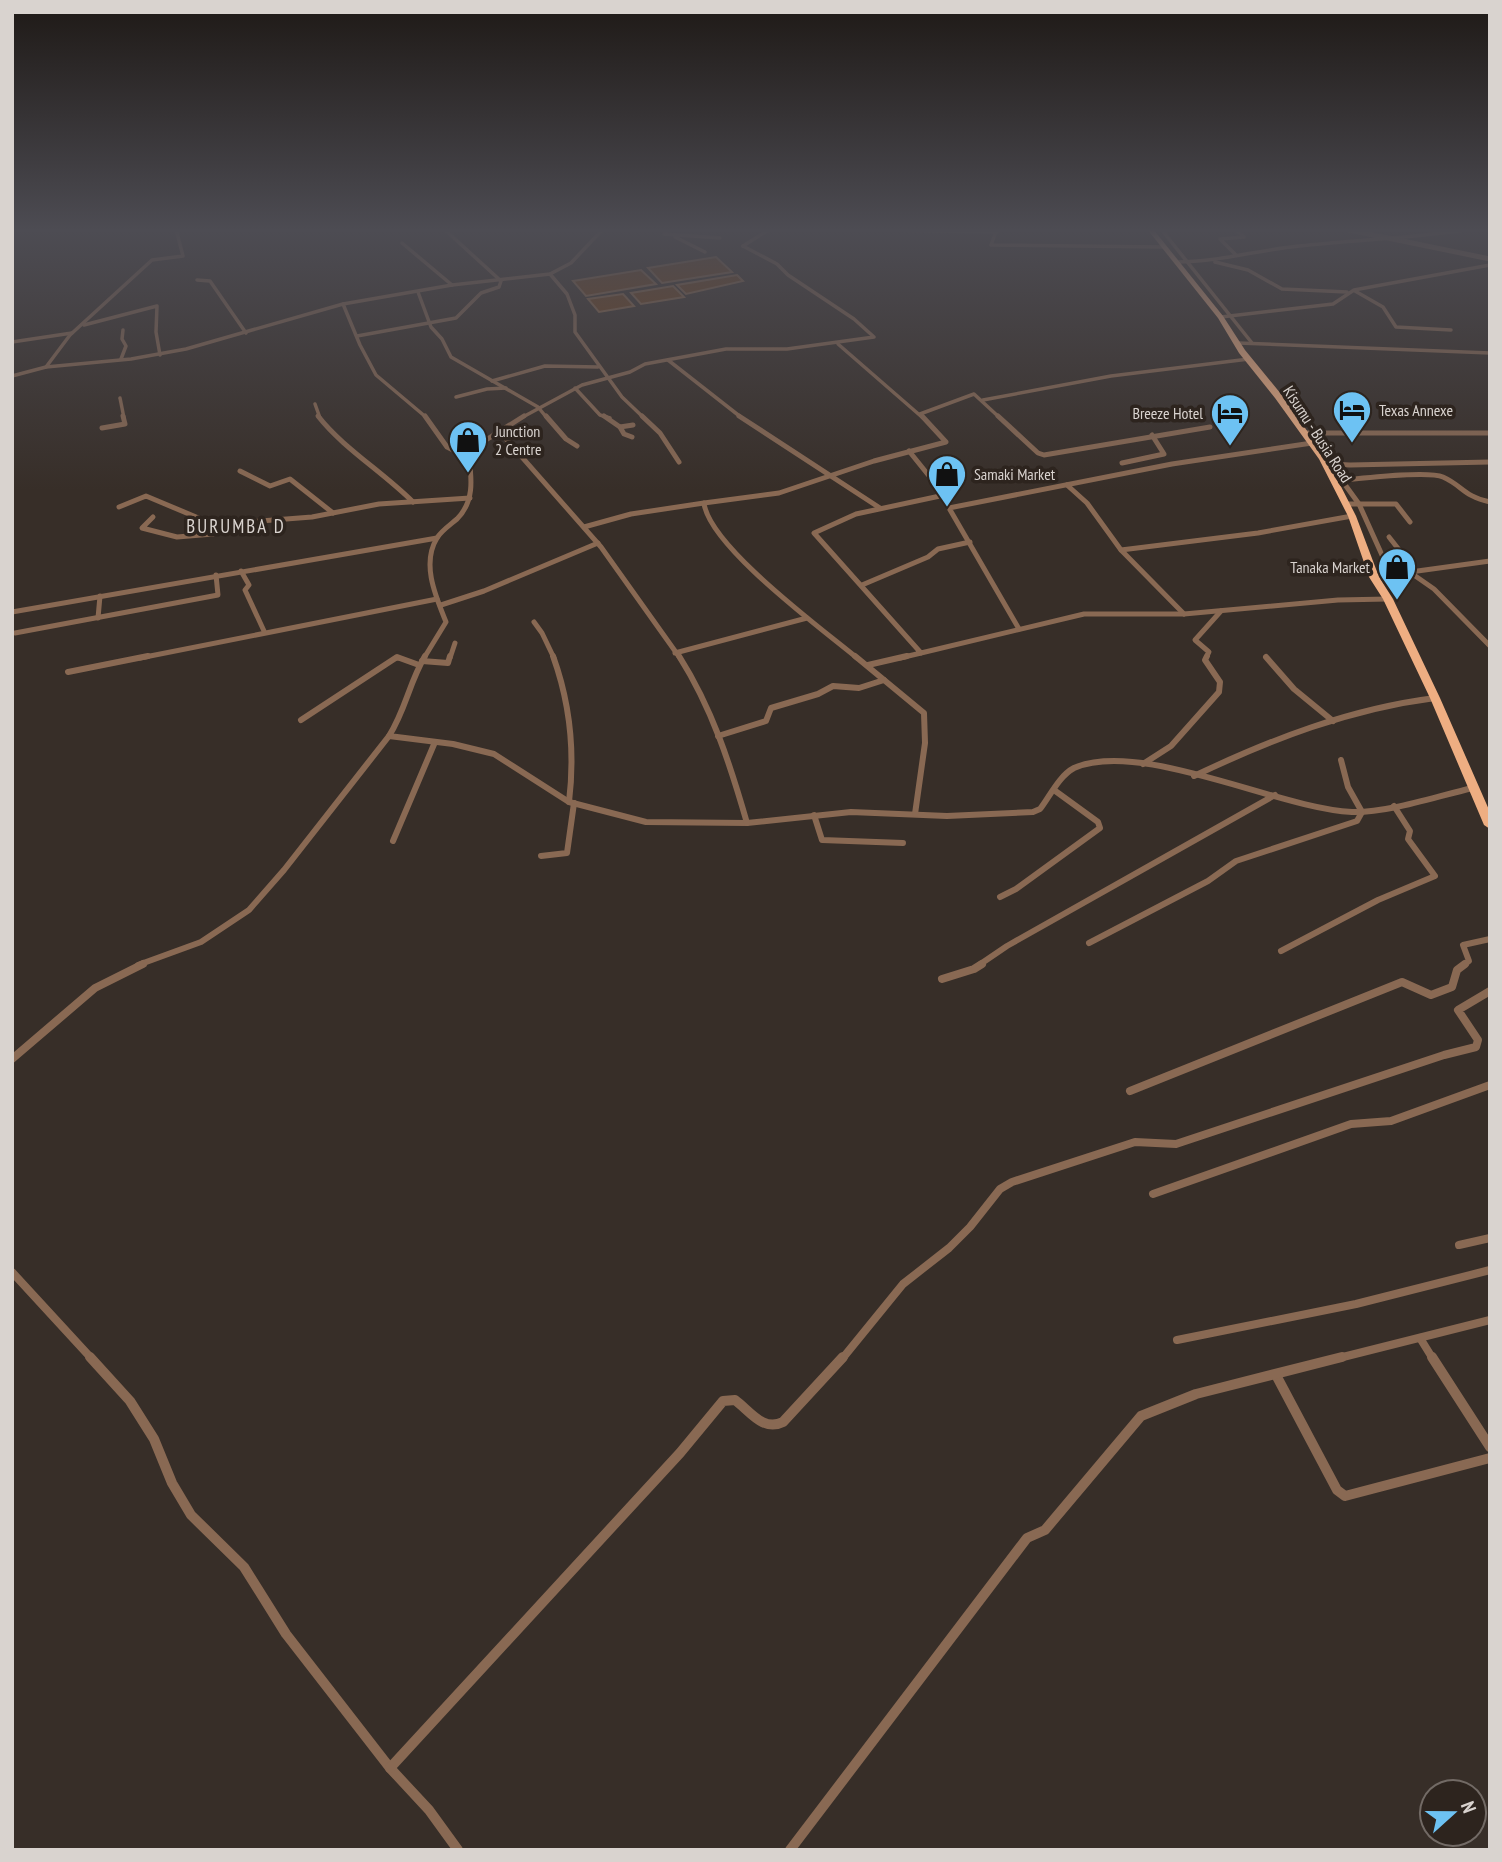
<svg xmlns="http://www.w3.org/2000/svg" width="1502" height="1862" viewBox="0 0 1502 1862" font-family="'PT Sans Narrow',sans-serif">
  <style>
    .water { fill: #743f13; stroke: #926b4b; stroke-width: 2 }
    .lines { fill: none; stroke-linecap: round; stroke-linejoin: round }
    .minor-far4 { stroke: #896953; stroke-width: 3.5 }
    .minor-far3 { stroke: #896953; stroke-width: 5 }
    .minor-far2 { stroke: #896953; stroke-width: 6 }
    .minor-far1 { stroke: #896953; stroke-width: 8 }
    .minor { stroke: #896953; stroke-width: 10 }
    .tertiary { stroke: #896953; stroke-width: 5 }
    .trunk { fill: #eeae82; fill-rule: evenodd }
    .labels { text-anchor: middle; stroke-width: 7; stroke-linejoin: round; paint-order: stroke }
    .far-poi-label { font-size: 16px; fill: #d9d3cf; stroke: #2d241e; text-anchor: start }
    .far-street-label { font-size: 16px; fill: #d9d3cf; stroke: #2d241e }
    .far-quarter-label { font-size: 19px; letter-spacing: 2px; fill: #d9d3cf; stroke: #2d241e }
  </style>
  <rect width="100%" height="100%" fill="#372e28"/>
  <g class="water">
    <polygon points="716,257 732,272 662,283 648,268"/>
    <polygon points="641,270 656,284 586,296 573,281"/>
    <polygon points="737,275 743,281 686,294 677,285"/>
    <polygon points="673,286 684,297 641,304 631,293"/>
    <polygon points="623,294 634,306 599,312 588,299"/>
  </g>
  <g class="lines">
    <g class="minor-far4">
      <polyline points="997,229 991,245 1163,247"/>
      <polyline points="1161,229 1252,343"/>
      <polyline points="1235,229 1244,237 1220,239 1236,255"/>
      <polyline points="881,230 997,232"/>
      <polyline points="664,234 720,238"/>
      <polyline points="675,237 705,252"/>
      <polyline points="402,243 452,285"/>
      <polyline points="743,246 770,229"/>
      <path d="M1176 262C1218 262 1258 250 1299 246 1357 240 1414 238 1472 229"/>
      <polyline points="1215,262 1248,270 1282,289 1347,292"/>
      <polyline points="550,274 567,294 575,315 575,332 622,397 644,418"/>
      <polyline points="197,280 210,281 246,333"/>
      <polyline points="1355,291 1383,307 1396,327 1451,330"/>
      <polyline points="418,292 431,327 442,339 451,357 538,407 547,418"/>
      <polyline points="343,304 360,345 376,375 427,418"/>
      <polyline points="1221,317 1333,304 1354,290 1490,265"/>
      <polyline points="84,325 157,306 156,332 160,355"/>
      <polyline points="357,336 456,318 481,293 499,287 501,281 444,229"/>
      <polyline points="12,342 72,333"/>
      <polyline points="1238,343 1490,353"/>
      <polyline points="838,344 923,418"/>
      <polyline points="121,359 126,346 122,339 123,330"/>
      <polyline points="668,360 742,418"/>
      <polyline points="46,367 70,335 152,260 183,256 176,229"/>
      <polyline points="12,376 46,367 131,359 186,349 343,304 452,285 550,274 571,263 603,229"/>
      <polyline points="492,381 545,366 598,367"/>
      <polyline points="575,388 600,415 610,418"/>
      <polyline points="456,397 487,389 506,388"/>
      <polyline points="120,398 124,418"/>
      <polyline points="983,400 1111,376 1249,359"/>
      <polyline points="315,404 320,418"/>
      <polyline points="920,414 974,394 1000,418"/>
      <polyline points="521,418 582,385 630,372 645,364 726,349 787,349 874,337 854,319 788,275 777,264 743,246"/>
    </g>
    <g class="minor-far3">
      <path d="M318 416C343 448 383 472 413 502"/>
      <polyline points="425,416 447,447 469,458"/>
      <polyline points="546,416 566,439 577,446"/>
      <polyline points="604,416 620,427 633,425"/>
      <polyline points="642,416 660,433 679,462"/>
      <polyline points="739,416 880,508"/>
      <polyline points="998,416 1038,453 1044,455 1210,427"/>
      <polyline points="620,427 624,434 632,437"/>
      <polyline points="102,428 125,424 123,416"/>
      <polyline points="499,431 601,547 680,658"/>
      <polyline points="1305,433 1490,433"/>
      <polyline points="1323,459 1330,464 1350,465 1490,462"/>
      <polyline points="1122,463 1164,454 1152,435"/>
      <polyline points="1330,464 1359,504 1391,575"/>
      <polyline points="240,471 270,486 290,479 333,513"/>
      <path d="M1335 481C1356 479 1427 470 1443 477 1463 486 1463 496 1490 502"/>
      <polyline points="1067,485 1087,503 1121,550 1184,614"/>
      <polyline points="1347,504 1396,504 1410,522"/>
      <polyline points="119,507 146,496 208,522 223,524 312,517 379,504 470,498"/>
      <polyline points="153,517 142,528 177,537 213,534 216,524"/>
      <polyline points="584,527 631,514 704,503"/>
      <polyline points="1389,537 1411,565 1411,573 1434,589 1490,646"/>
      <polyline points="1121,550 1258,533 1352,516"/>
      <polyline points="241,571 249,585 245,590 264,631"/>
      <polyline points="1374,577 1490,561"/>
      <polyline points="862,585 928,557 938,549 970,542"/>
      <polyline points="441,605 484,591 598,543"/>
      <polyline points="12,612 437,538"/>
      <polyline points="98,618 100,596"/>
      <polyline points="534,622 542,633 554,658"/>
      <polyline points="1019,629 949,508 1172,464 1312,443"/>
      <polyline points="15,633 218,595 216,575"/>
      <polyline points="675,653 807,618"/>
      <polyline points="921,653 1084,614 1184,614 1338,600 1388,599"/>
      <polyline points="140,658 437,599"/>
      <polyline points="396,658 399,658"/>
      <path d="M424 658 446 622C436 597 421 564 437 538 441 531 450 525 457 519 474 502 472 480 469 458L478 445 524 416"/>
      <polyline points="450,658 455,643"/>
      <path d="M857 658C822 629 709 546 704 503L779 493 874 461 946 442 922 416"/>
      <polyline points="900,658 921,653 814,533 856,514 940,496 938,487 909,451"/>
      <polyline points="1206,658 1209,652 1195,640 1221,611"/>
    </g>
    <g class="minor-far2">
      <path d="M425 656C409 683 406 709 389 736L453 744 494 754 569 802 646 822 747 823 851 812 947 816 1033 812 1040 809C1050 796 1059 776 1074 768 1141 739 1279 809 1352 812 1389 813 1437 796 1473 788"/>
      <path d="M553 656C570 703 575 753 569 802"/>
      <path d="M679 656C712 708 730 764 747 823"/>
      <polyline points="855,656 924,713 925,743 915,814"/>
      <polyline points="1266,657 1294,689 1333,721"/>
      <polyline points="422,661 448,663 450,656"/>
      <polyline points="868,665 907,656"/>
      <polyline points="68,672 148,656"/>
      <polyline points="301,720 397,657 419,665"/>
      <polyline points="718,736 766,721 771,708 818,694 833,686 859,688 884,680"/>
      <polyline points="1143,764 1171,746 1219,692 1220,682 1205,660 1207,656"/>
      <path d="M1194 776C1272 739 1349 709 1435 698"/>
      <polyline points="814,815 822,840 903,843"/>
      <polyline points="393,841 435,742"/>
      <polyline points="541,856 567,853 574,803"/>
      <polyline points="1000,897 1016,889 1100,828 1098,822 1054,790"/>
      <polyline points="1089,943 1208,881 1236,861 1357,821 1362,812 1348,787 1341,760"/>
      <polyline points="1281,951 1378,900 1435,876 1408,839 1410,831 1394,806"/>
      <polyline points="138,965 201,942 249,910 284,870 389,736"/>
      <polyline points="979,965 1007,946 1275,795"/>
      <polyline points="1463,965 1469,961 1463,945 1490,939"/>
    </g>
    <g class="minor-far1">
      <polyline points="942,979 974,969 982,964"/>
      <polyline points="12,1059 95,988 143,964"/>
      <polyline points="1130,1091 1402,982 1431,995 1452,987 1457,970 1465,964"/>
      <polyline points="1153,1194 1351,1124 1391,1121 1490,1085"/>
      <polyline points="1459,1245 1490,1238"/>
      <polyline points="12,1272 92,1359"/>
      <polyline points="1420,1338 1433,1359"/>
      <polyline points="1177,1340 1356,1304 1490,1270"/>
      <polyline points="842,1359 903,1284 949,1248 970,1227 1000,1189 1012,1182 1135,1142 1176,1144 1444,1055 1476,1047 1478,1040 1458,1010 1490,991"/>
      <polyline points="1335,1359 1490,1320"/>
    </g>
    <g class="minor">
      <polyline points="90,1357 130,1401 154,1439 172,1483 191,1515 244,1567 286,1634 390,1768 429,1810 458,1850"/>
      <polyline points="1432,1357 1490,1447"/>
      <polyline points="1276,1375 1337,1490 1345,1496 1490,1458"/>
      <path d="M390 1768 680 1453 723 1401 735 1400C750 1411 763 1432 783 1422L843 1357"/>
      <polyline points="790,1850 1027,1538 1045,1530 1141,1416 1196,1394 1342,1357"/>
    </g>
    <polyline class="tertiary" points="1344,229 1490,259"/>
    <polygon class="trunk" points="1147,229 1153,229 1223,316 1245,350 1281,394 1327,459 1356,516 1379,577 1393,599 1440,698 1490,812 1490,829 1484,825 1430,698 1383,599 1369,577 1348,516 1319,459 1275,398 1239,353 1218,318"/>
  </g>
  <linearGradient id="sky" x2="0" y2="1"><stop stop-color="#1e1916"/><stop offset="0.47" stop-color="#4d4c53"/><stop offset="1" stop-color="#4d4c53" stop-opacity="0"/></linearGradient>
  <rect width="1502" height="490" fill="url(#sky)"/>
  <defs>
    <g id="hotel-pin" transform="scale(2.0125)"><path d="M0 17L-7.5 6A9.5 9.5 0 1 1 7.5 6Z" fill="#6dc2f3" stroke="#2d241e"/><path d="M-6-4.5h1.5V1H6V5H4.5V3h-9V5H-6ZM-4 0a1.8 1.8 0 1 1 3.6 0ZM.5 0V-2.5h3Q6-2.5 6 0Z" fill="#111"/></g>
    <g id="shop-pin" transform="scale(2.0125)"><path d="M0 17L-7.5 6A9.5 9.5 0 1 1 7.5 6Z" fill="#6dc2f3" stroke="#2d241e"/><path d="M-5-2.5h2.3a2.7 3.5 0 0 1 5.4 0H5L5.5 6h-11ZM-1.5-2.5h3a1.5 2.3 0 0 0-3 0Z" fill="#111"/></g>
  </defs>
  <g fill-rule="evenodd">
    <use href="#hotel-pin" x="1352" y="410"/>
    <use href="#hotel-pin" x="1230" y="413"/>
    <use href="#shop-pin" x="468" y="440"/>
    <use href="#shop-pin" x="947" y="474"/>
    <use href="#shop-pin" x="1397" y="567"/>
  </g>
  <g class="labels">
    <g class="far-poi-label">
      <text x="1379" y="416">Texas Annexe</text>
      <text x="1203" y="419" text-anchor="end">Breeze Hotel</text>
      <text x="495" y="437">Junction<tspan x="495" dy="18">2 Centre</tspan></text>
      <text x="974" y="480">Samaki Market</text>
      <text x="1370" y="573" text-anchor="end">Tanaka Market</text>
    </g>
    <g class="far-street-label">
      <text transform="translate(1318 434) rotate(57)" y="6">Kisumu - Busia Road</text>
    </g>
    <g class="far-quarter-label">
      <text x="236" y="533">BURUMBA D</text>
    </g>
  </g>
  <rect width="1502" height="1862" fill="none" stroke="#d9d3cf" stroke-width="28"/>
  <g transform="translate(1453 1813) rotate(69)"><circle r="33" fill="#2d241e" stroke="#726a65" stroke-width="2"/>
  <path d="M0-5L12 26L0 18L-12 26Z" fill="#6dc2f3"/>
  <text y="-10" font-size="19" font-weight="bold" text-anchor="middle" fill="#d9d3cf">N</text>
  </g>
</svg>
